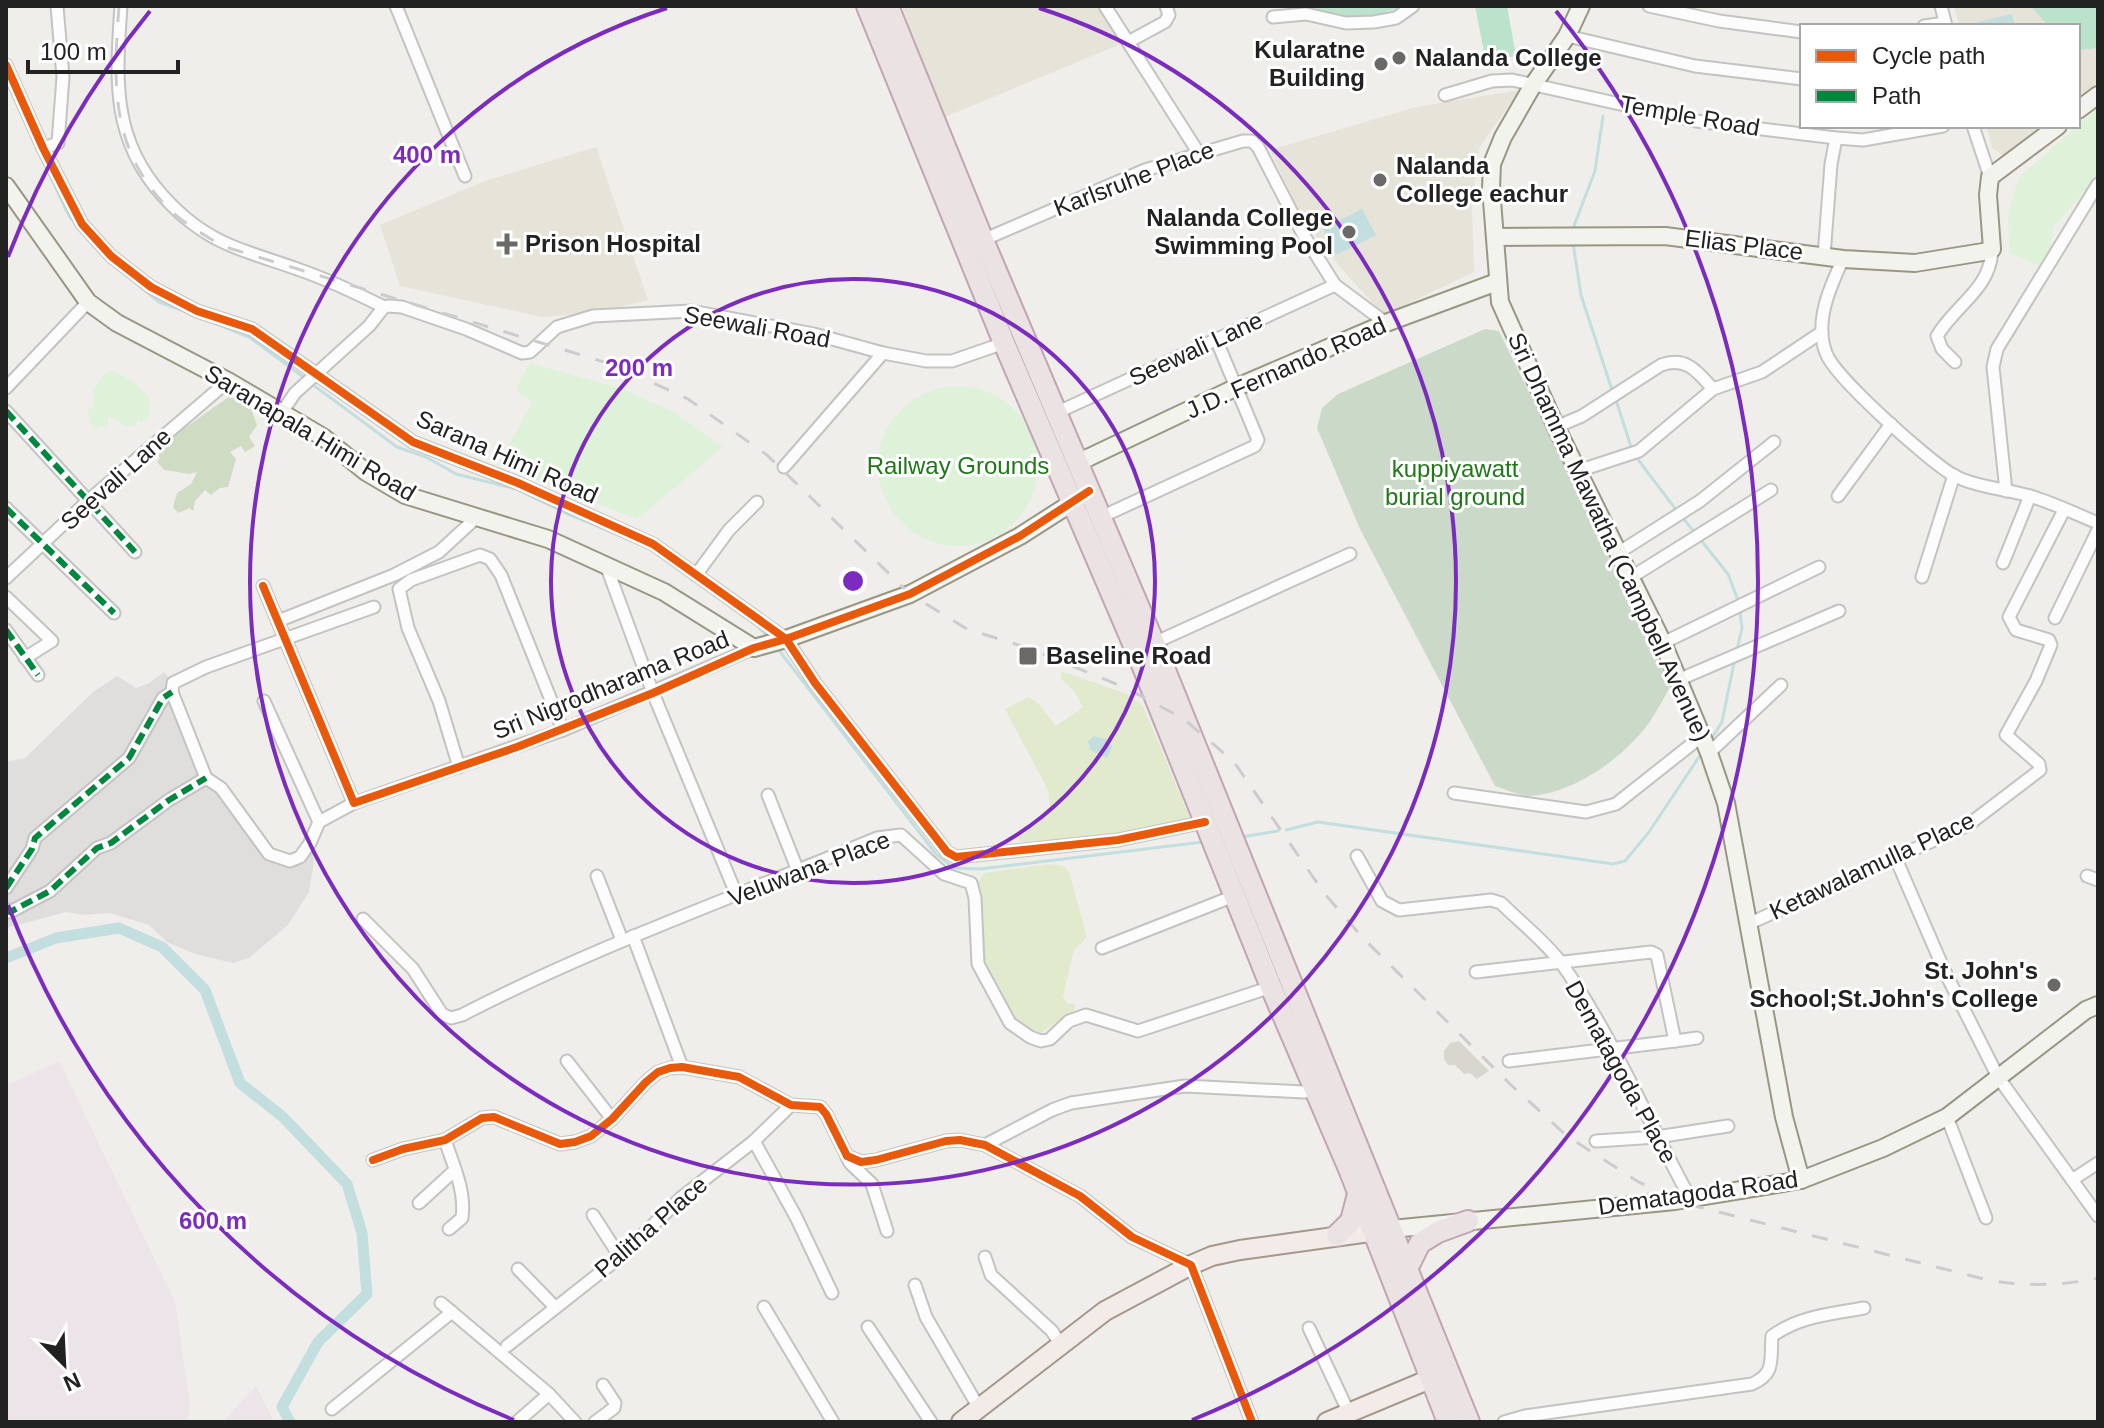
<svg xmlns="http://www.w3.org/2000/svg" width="2104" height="1428" viewBox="0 0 2104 1428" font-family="Arial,sans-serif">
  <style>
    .residential { fill: #dfdedc }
    .industrial { fill: #ede4ea }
    .education { fill: #e6e3d9 }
    .construction { fill: #d8d6ce }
    .grass { fill: #e1eacd }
    .forest { fill: #d0dbc3 }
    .cemetery { fill: #cbd9c9 }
    .park { fill: #def2da }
    .pitch { fill: #bbe2cb }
    .water { fill: #c2dedf }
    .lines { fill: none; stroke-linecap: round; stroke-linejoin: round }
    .stream { stroke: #c2dedf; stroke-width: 3 }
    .canal { stroke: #c2dedf; stroke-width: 11 }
    .street-casing { stroke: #c3c3c1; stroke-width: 15 }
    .secondary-casing { stroke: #999784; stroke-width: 20 }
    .primary-casing { stroke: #a59789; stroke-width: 22 }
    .highway-casing { stroke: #c2a5b2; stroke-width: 24 }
    .street { stroke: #fdfcfc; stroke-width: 11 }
    .secondary { stroke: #f3f3ed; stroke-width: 16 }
    .primary { stroke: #f2ebe8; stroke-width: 18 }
    .highway { stroke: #ebe2e4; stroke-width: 20 }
    .rail { stroke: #ccc; stroke-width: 3; stroke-dasharray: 16 16; stroke-linecap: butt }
    .quiet { stroke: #00873e; stroke-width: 6; stroke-dasharray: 12 6; stroke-linecap: butt }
    .cycleway-casing { stroke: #fff; stroke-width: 13 }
    .cycleway { stroke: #e8590c; stroke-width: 8 }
    .ring { fill: none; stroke: #7b2cbf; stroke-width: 4 }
    .poi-dot { fill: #6a6968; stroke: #fff; stroke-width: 3 }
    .labels { text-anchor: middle; stroke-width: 6; stroke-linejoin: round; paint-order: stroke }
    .poi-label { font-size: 24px; font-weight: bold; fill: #222; stroke: #fff; text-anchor: start }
    .street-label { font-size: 24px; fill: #222; stroke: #fff }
    .park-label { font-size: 24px; fill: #1f7917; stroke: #fff }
    .centre { fill: #7b2cbf; stroke: #fff; stroke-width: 4 }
    .ring-label { font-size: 24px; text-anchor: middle; font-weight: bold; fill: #7b2cbf; stroke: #fff; stroke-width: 6; stroke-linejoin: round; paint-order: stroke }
  </style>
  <rect width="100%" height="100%" fill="#f0eeeb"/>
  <polygon class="residential" points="164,672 173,683 203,771 269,853 290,860 310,843 314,861 309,892 288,925 249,958 233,963 195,954 167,942 149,925 110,913 84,915 66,912 6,928 6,762 25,758 93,692 117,676 136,688 149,683"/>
  <g class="industrial">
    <polygon points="59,1061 175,1302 190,1405 187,1422 6,1422 6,1086"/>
    <polygon points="256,1386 274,1422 223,1422"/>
  </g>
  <g class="education">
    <polygon points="902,6 1098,6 1123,43 945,117"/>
    <polygon points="1954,6 2098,6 2098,94 2078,109 2078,26 1959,26"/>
    <polygon points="1520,90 1479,148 1472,209 1474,272 1384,315 1341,268 1303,219 1270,150 1416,107"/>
    <polygon points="1986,126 2055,126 2009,159 1992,148"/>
    <polygon points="596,147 648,300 601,312 542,317 400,286 380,225 485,181"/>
  </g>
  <polygon class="construction" points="1459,1041 1489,1071 1477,1079 1470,1073 1464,1074 1455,1065 1448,1065 1444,1059 1444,1051 1450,1043"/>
  <g class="grass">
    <path d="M1061 671 1127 694 1143 706 1189 816 1186 822C1134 840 1074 839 1019 842L1017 836 1050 809 1048 790 1005 709 1029 697 1039 704 1056 726 1083 707 1074 691 1061 679Z"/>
    <polygon points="1050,864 1064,866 1069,872 1087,937 1074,950 1063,997 1067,1003 1076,1005 1073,1012 1037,1035 1010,1017 980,960 978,883 984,873"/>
  </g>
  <polygon class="forest" points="230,396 250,405 257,425 249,437 255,446 245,452 241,446 230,452 236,459 228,487 220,488 211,495 205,490 195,501 193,511 190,508 178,513 173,507 177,493 191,484 197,472 190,474 164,470 157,462 160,458 155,449"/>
  <path class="cemetery" d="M1485 329 1499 331 1671 685C1664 698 1657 711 1649 723 1623 758 1575 793 1530 796 1519 796 1505 789 1495 786L1360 529 1317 428 1322 408 1338 394Z"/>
  <g class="park">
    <polygon points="2098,108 2098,176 2053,227 2051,247 2040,266 2009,253 2008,214 2019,177"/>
    <polygon points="530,363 623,389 674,412 723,447 637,519 498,465 532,402 515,390"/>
    <path d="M110 370C129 377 138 384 150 400L149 418 141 422 138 419 136 426C126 428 120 423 113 417L108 418V428L99 425 97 430 91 424 87 410 94 406C92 388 96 381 110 370Z"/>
    <circle cx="958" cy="466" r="80"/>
  </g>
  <g class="pitch">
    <path d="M1292 6H1403C1367 22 1328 18 1292 6Z"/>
    <polygon points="1475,6 1507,6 1516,56 1486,62"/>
    <polygon points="2031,6 2098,6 2098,48 2078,50 2078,26 2048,26"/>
  </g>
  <g class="water">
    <polygon points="2012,14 2015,26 1979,26 1978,22"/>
    <polygon points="1362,209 1376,235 1336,255 1323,229"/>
    <polygon points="1094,736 1108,740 1112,747 1107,758 1090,750 1088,741"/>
  </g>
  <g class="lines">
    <g class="stream">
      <polyline points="6,80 69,216 77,225"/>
      <polyline points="1572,231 1595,171 1603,116"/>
      <polyline points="1573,243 1581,295 1613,393"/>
      <polyline points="112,263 159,302 192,314"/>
      <polyline points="199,317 249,337 306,379"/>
      <polyline points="312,384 397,447 426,457 456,474 516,489 566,513 621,536"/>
      <polyline points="1616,400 1632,450"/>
      <polyline points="1636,457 1677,511"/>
      <polyline points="1682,517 1695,533"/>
      <polyline points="1700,539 1728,574 1739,603"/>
      <polyline points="754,622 768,637"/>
      <polyline points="778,649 936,854 954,868 980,869 1203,842"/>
      <polyline points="1737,650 1742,628 1740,611"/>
      <polyline points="1710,741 1722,722 1735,658"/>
      <polyline points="1286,830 1318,822 1613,864 1625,861 1649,832 1701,754"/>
      <polyline points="1242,837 1278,831"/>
    </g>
    <polyline class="canal" points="6,958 56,938 119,928 162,947 205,990 240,1083 283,1117 347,1184 362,1233 367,1294 318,1342 282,1407 290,1422"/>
    <g class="street-casing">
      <g id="street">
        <path d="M121 6C116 78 111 139 163 196 180 215 201 232 225 243 249 254 276 261 300 270 329 280 356 293 384 307"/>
        <polyline points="396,6 465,176"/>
        <polyline points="1105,6 1198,152"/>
        <polyline points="1649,6 1719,21 1802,32"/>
        <polyline points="1941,6 1946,26"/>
        <polyline points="1273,17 1306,14 1346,23 1374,22 1396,18 1413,6"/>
        <polyline points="1924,26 1945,23"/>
        <polyline points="1567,36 1695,66 1802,79"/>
        <polyline points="1128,42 1165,22 1169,15 1166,6"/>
        <polyline points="6,65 43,148 82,224 111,256 151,287 197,311 252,329 413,442 518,483 653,544 786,639 815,683 947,852 956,857 1118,840 1205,822"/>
        <polyline points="1445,95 1492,81 1512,80 1696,121 1836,138 1863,140 1943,126"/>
        <polyline points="1973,126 1990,177"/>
        <polyline points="43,148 58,143 63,77 57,6"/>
        <polyline points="983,240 1145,170 1243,141 1252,141 1258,147 1303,234 1335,285 1386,323"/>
        <polyline points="1824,256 1831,164 1836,138"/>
        <path d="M1843 259C1830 287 1814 322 1826 353 1834 377 1929 461 1953 475 1975 487 2006 489 2030 496 2053 503 2076 514 2098 523"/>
        <path d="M1955 362 1942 349 1937 336C1956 304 1991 289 1992 249"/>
        <polyline points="6,388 88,302"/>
        <polyline points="6,411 135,552"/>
        <polyline points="282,412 295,393 369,326 384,307 388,306 402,307 466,329 522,353 530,352 557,327 593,316 691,311 814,334 883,353 926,361 952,361 1004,343"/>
        <polyline points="1058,412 1335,285"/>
        <path d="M1556 427 1582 416 1661 365C1686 356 1697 371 1713 389L1762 372 1822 332"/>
        <polyline points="784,467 883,353"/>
        <polyline points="1578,471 1639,451 1713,389"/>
        <polyline points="2006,491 1993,367 1997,349 2098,184"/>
        <polyline points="1838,496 1891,424"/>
        <polyline points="6,508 114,613"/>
        <polyline points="1099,518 1255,446 1258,440 1216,339"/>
        <polyline points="1618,553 1700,501 1774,442"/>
        <polyline points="2003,563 2030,496"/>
        <polyline points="606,565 653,693 737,896"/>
        <polyline points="696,575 729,530 757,502"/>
        <polyline points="1922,577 1954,475"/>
        <polyline points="6,578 89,500 228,381"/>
        <polyline points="1630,578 1771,490"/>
        <polyline points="263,586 354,803 563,730 754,648"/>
        <polyline points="6,597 52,641 25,658"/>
        <polyline points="2055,618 2098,530"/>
        <polyline points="278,621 394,575 439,552 477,517"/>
        <polyline points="6,630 38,675"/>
        <polyline points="1154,643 1350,554"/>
        <polyline points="1663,643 1819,567"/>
        <polyline points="1678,680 1839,611"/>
        <polyline points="264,701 319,822"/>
        <polyline points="1709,753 1781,685"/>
        <polyline points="459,767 439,701 408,628 399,589 411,580 480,555 490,559 501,575 563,730"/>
        <polyline points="1454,793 1586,812 1616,804 1702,736"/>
        <polyline points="768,795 798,871"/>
        <polyline points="354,803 319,822 310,843 300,857 290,861 269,854 221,788 206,778 172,692 173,683 206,667 374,607"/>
        <path d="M1357 856 1382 901 1399 910 1491 900 1501 903C1520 922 1546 942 1562 964 1613 1037 1647 1120 1690 1198"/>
        <polyline points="1896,859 1945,972 1998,1077 2098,1216"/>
        <polyline points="597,876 622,940"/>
        <polyline points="2087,876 2098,880"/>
        <polyline points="6,888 32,849 35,838 129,758 163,698 172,692"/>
        <polyline points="6,909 10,912 50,891 97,848 111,843 169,800 206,778"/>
        <path d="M363 919 413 969 442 1014 451 1018 462 1015C595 946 738 896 877 838L901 835 944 874 971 883 975 898 978 964 1010 1023 1030 1037 1041 1041 1050 1039 1069 1021 1086 1015 1138 1031 1271 987"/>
        <polyline points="1748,924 1968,825 2040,770 2039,764 2006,735 2036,681 2051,645 2049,640 2016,630 2009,617 2064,510"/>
        <polyline points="633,936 682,1067"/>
        <polyline points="1102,948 1234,896"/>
        <polyline points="1476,972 1651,952 1657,955 1675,1041 1509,1061"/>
        <polyline points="1675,1041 1697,1038"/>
        <polyline points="567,1061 612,1119"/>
        <polyline points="1947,1117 1986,1218"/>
        <path d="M445 1140C453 1165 466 1191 462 1218L449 1229"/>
        <polyline points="754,1141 796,1217 832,1293"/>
        <polyline points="1596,1141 1657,1137 1728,1126"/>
        <polyline points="985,1145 1052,1110 1071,1103 1185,1086 1304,1092 1316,1090"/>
        <polyline points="847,1157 850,1163 872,1184 887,1231"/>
        <polyline points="373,1160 403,1149 445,1140 482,1118 494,1117 560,1144 575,1142 591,1136 612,1119 646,1082 658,1072 670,1068 682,1067 739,1077 791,1105 820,1107 826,1114 847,1156 861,1162 876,1160 946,1141 960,1140 985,1145 1080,1196 1132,1237 1191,1265 1252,1422"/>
        <polyline points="2072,1180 2098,1163"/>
        <polyline points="419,1203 455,1170"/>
        <polyline points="593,1215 620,1257"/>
        <polyline points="985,1257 991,1275 1052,1331 1060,1344"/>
        <polyline points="518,1269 555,1307"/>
        <polyline points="915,1285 926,1317 979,1408"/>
        <polyline points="441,1303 549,1394 575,1422"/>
        <polyline points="764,1307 833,1422"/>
        <polyline points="868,1327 931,1422"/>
        <polyline points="1309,1328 1349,1413"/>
        <polyline points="507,1346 620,1257 682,1197 754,1141 791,1105"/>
        <polyline points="332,1409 452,1312"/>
        <polyline points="517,1422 549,1394"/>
        <polyline points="595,1422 614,1408 615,1403 603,1385"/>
        <path d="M1504 1422 1525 1416 1752 1384C1776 1373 1770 1360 1772 1336 1800 1316 1831 1314 1864 1308"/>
      </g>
    </g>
    <g class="secondary-casing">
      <g id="secondary">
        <polyline points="1581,6 1567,36 1533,85 1503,137 1492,164 1491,188 1500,302 1556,427 1663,643 1709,753 1726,803 1784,1117 1801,1180"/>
        <polyline points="2078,110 2098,95"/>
        <polyline points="6,186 88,302 117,323 228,381 323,437 366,472 405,495 548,539 664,592 754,648 786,639 910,594 1020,536 1081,497"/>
        <polyline points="1495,237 1665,236 1843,259 1915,263 1983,252 1992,249 1988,195 1990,177 2058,126"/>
        <polyline points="1077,463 1237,387 1386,323 1497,282"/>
        <polyline points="1392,1229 1675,1201 1801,1180 1883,1148 1947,1117 2086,1010 2098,1005"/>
      </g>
    </g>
    <g class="primary-casing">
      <g id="primary">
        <polyline points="961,1422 1105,1311 1191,1265 1212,1256 1240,1250 1384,1230"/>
        <polyline points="1327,1422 1442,1374"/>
      </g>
    </g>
    <g class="highway-casing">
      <g id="highway">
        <polyline points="867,6 1004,343 1141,662 1271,987 1349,1169 1448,1422"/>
        <polyline points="888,6 983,240 1154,643 1469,1422"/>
        <polyline points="1337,1235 1351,1221 1358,1194"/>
        <polyline points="1407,1269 1420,1243 1438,1232 1468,1221"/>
      </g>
    </g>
    <use href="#street" class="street"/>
    <use href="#secondary" class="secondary"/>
    <use href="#primary" class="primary"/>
    <use href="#highway" class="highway"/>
    <path class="rail" d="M119 6C113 85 110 151 171 211 186 225 205 235 222 246L614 365 688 399 767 455 910 594 967 629 1028 648 1126 688 1184 719 1234 762 1324 893 1363 938 1511 1085 1567 1136 1637 1181 1675 1201 1992 1281C2029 1286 2061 1286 2098 1278"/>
    <g class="quiet">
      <polyline points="6,411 135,552"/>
      <polyline points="6,508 114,613"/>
      <polyline points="6,630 38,675"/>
      <polyline points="6,888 32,849 35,838 129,758 163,698 172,692"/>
      <polyline points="6,909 10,912 50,891 97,848 111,843 169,800 206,778"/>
    </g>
    <g class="cycleway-casing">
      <g id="cycleway">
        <polyline points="6,65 43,148 82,224 111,256 151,287 197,311 252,329 413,442 518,483 653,544 786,639 815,683 947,852 956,857 1118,840 1205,822"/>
        <polyline points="263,586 354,803 517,747 653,693 754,648 786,639 910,594 1020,536 1089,491"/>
        <polyline points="373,1160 403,1149 445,1140 482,1118 494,1117 560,1144 575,1142 591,1136 612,1119 646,1082 658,1072 670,1068 682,1067 739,1077 791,1105 820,1107 826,1114 847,1156 861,1162 876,1160 946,1141 960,1140 985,1145 1080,1196 1132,1237 1191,1265 1252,1422"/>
      </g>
    </g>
    <use href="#cycleway" class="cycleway"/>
  </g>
  <g class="ring">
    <circle cx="853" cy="581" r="302"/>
    <path d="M1039 8A603 603 0 1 1 667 8"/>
    <path d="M514 1420A905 905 0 0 1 8 905M8 257A905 905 0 0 1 150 11M1556 11A905 905 0 0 1 1192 1420"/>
  </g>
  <g class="poi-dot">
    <circle cx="1399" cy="58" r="8"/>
    <circle cx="1381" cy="64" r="8"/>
    <circle cx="1380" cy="180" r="8"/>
    <circle cx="1349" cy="232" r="8"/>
    <path d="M503 232h8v8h8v8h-8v8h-8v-8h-8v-8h8z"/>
    <rect x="1018" y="646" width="20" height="20" rx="4"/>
    <circle cx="2054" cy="985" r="8"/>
  </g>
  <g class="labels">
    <g class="poi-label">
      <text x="1365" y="58" text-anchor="end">Kularatne<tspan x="1365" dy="28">Building</tspan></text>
      <text x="1415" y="66">Nalanda College</text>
      <text x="1396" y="174">Nalanda<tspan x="1396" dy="28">College eachur</tspan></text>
      <text x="1333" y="226" text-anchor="end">Nalanda College<tspan x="1333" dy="28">Swimming Pool</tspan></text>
      <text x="525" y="252">Prison Hospital</text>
      <text x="1046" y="664">Baseline Road</text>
      <text x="2038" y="979" text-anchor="end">St. John's<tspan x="2038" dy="28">School;St.John's College</tspan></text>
    </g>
    <g class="street-label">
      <text transform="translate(1690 116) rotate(10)" y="8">Temple Road</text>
      <text transform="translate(1134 179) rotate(-21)" y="8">Karlsruhe Place</text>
      <text transform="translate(1744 245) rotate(7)" y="8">Elias Place</text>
      <text transform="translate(757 327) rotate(10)" y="8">Seewali Road</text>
      <text transform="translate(1196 349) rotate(-25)" y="8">Seewali Lane</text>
      <text transform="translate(1286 368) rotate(-24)" y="8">J.D. Fernando Road</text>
      <text transform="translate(310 433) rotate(31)" y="8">Saranapala Himi Road</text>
      <text transform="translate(507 457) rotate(24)" y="8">Sarana Himi Road</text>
      <text transform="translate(116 479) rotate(-42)" y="8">Seevali Lane</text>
      <text transform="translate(1609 537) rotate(65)" y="8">Sri Dhamma Mawatha (Campbell Avenue)</text>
      <text transform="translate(611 685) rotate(-22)" y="8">Sri Nigrodharama Road</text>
      <text transform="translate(1872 866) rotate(-25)" y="8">Ketawalamulla Place</text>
      <text transform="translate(809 869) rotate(-21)" y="8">Veluwana Place</text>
      <text transform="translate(1621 1072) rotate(61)" y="8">Dematagoda Place</text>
      <text transform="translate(1698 1193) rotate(-8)" y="8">Dematagoda Road</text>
      <text transform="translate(651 1227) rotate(-41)" y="8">Palitha Place</text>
    </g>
    <g class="park-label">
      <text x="958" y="474">Railway Grounds</text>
      <text x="1455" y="477">kuppiyawatt<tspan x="1455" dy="28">burial ground</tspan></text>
    </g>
  </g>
  <circle cx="853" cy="581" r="12" class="centre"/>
  <g class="ring-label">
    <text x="427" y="163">400 m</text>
    <text x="639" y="376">200 m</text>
    <text x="213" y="1229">600 m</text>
  </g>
  <rect width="2104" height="1428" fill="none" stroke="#222222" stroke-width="16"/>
  <rect x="1800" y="24" width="280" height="104" fill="#ffffff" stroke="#a7a7a7" stroke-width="2"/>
  <rect x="1816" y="50" width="40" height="12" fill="#e8590c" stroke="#a7a7a7" stroke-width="2"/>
  <text x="1872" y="64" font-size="24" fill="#222222">Cycle path</text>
  <rect x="1816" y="90" width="40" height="12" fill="#00873e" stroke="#a7a7a7" stroke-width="2"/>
  <text x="1872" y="104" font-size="24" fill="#222222">Path</text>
  <g transform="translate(64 1364) rotate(156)" stroke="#ffffff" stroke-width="6" paint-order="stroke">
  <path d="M0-6L14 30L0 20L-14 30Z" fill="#222222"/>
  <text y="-12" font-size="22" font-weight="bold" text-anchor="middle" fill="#222222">N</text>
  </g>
  <path d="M28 60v12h150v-12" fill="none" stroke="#222222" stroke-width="4"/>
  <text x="40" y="60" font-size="24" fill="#222222" stroke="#ffffff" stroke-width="6" paint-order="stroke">100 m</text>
</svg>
